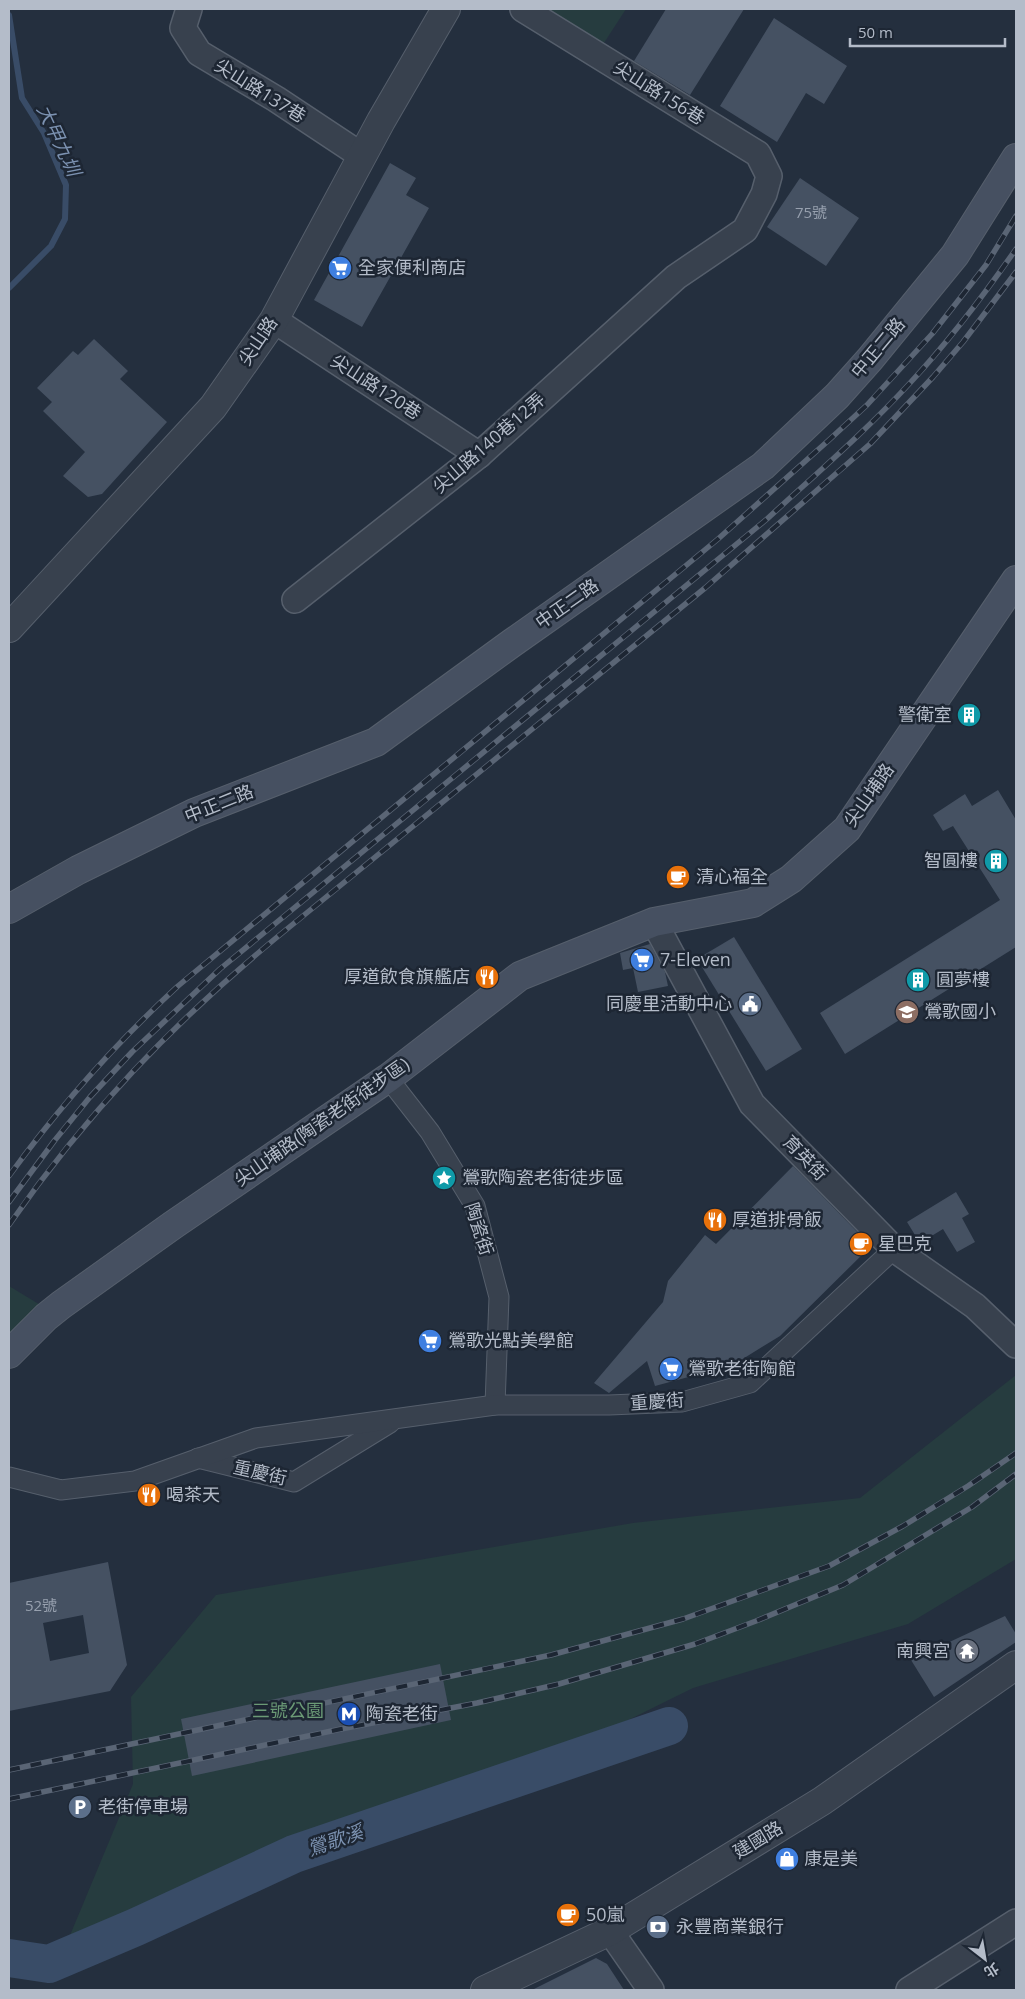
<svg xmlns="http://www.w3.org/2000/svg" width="1025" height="1999" viewBox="0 0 1025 1999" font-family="'Open Sans','Noto Sans TC',sans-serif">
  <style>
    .green { fill: #263c3f }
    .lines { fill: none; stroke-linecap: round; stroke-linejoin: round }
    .stream { stroke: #394c67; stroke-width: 6 }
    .river { stroke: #394c67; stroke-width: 38 }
    .building { fill: #455162; fill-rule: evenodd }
    .pedestrian-casing { stroke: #565f6c; stroke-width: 21 }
    .minor-casing { stroke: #565f6c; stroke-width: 28 }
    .tertiary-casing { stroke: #565f6c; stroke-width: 30 }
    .secondary-casing { stroke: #565f6c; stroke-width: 30 }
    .pedestrian { stroke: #38414e; stroke-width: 19 }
    .minor { stroke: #38414e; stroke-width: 25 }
    .tertiary { stroke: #38414e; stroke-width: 28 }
    .secondary { stroke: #465061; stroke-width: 28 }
    .rail-casing { stroke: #5a6575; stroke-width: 5.5 }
    .rail { stroke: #1d2633; stroke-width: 4; stroke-dasharray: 11; stroke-linecap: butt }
    .labels { text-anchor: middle; stroke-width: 5; stroke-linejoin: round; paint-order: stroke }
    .number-label { font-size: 15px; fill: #98a1af }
    .street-label { font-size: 18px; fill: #b4bcc9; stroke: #1d2633 }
    .poi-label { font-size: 18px; fill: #b4bcc9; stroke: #1d2633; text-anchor: start }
    .park-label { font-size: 18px; fill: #6b9a76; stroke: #1d2633 }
    .water-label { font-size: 19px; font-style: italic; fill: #7c92b1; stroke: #1d2633 }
  </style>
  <rect width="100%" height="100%" fill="#242f3e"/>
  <g class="green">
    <polygon points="539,9 626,9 602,46"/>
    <polygon points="9,1286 42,1306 9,1338"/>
    <polygon points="1016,1375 1016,1559 908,1624 693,1688 594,1737 253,1858 66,1945 133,1784 131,1697 216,1595 633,1523 860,1498"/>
  </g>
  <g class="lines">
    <polyline class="stream" points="9,15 22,98 44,133 66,185 65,219 51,246 9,288"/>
    <polyline class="river" points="9,1958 49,1964 136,1927 294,1854 669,1726"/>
  </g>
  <g class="building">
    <polygon points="666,9 744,9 690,95 634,61"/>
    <polygon points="774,18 847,66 824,104 806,93 777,142 720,106"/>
    <polygon points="390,163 416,178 406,195 429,208 362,327 314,300"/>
    <polygon points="800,178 859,218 826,266 767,227"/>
    <polygon points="94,339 128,371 120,379 167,422 102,494 88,497 63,476 85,452 43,411 52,402 37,388 73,351 78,355"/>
    <polygon points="998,790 1016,820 1016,947 845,1054 820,1013 1000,900 953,826 943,831 933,815 965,794 972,806"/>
    <polygon points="734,937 802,1049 766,1071 697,959"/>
    <polygon points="650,944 665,972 668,986 638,992 633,968 623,970 620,953"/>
    <polygon points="793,1166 871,1246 780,1336 733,1365 655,1386 647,1361 609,1393 594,1383 663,1302 668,1281 705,1235 716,1244"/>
    <polygon points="956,1192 969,1214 962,1218 975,1242 957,1252 943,1229 920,1243 907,1222"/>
    <path d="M108 1562 127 1665 110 1691 9 1711V1583ZM83 1615 89 1653 50 1661 43 1623Z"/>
    <polygon points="1005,1616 1016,1634 1016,1642 934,1697 911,1660"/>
    <polygon points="440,1664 451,1720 192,1776 181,1719"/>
    <polygon points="596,1958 607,1964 624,1990 532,1990"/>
  </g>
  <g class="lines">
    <g class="pedestrian-casing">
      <g id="pedestrian">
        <polyline points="388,1078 430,1132 475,1206 499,1297 495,1405"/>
        <polyline points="198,1458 294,1482 390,1423"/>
        <polyline points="9,1477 61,1490 135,1481 256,1438 495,1405 609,1405 682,1402 750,1383 894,1249"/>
      </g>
    </g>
    <g class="minor-casing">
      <g id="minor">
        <polyline points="189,9 183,28 199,53 276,99 362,156"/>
        <polyline points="274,320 479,455"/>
        <polyline points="295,600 479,455 676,277 745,230 764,194 769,176 758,154 523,9"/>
        <polyline points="654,922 752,1104 894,1249 975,1306 1016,1345"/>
        <polyline points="610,1931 651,1990"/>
        <polyline points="909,1990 1016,1922"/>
      </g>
    </g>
    <g class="tertiary-casing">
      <g id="tertiary">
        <polyline points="9,628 213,407 274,320 381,121 446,9"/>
        <polyline points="485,1990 610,1931 822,1801 1016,1665"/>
      </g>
    </g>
    <g class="secondary-casing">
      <g id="secondary">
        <polyline points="9,909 78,870 194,813 376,742 512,643 763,466 837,396 870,359 955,255 1016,158"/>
        <polyline points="9,1354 46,1317 61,1305 173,1225 388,1078 520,976 654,922 753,903 791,879 847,829 1016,580"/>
      </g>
    </g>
    <use href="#pedestrian" class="pedestrian"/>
    <use href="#minor" class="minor"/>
    <use href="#tertiary" class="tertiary"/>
    <use href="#secondary" class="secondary"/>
    <g class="rail-casing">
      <g id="rail">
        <path d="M9 1176C59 1107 115 1044 178 986L718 539 829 440 867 405 932 334 986 265 1016 216"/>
        <path d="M9 1202 55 1140 90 1097 132 1052 220 969 767 519C816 474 866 431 910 383 949 341 984 295 1016 249"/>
        <path d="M9 1225C86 1114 172 1024 276 938L705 588 870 444 933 377 963 342 1016 272"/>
        <polyline points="9,1770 551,1655 683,1619 829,1566 903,1526 968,1486 1016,1453"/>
        <polyline points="9,1799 341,1729 477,1703 559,1684 695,1644 756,1621 843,1585 972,1507 1016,1474"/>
      </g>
    </g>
    <use href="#rail" class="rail"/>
  </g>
  <defs>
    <g id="supermarket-disc" transform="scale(1.25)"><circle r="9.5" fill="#3f7fe0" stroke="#1d2633"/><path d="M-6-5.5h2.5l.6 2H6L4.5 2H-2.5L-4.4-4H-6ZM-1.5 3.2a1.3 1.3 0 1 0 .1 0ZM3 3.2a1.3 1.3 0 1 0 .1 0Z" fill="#fff"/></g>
    <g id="building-disc" transform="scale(1.25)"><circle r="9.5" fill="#0f9aa8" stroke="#1d2633"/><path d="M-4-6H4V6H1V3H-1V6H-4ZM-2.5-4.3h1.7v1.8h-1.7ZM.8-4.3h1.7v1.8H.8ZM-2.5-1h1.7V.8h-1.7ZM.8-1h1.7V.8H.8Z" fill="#fff"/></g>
    <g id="cafe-disc" transform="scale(1.25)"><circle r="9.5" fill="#e8710a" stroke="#1d2633"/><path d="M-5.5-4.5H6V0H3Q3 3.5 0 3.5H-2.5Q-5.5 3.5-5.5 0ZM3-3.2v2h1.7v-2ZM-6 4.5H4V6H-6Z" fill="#fff"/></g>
    <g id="restaurant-disc" transform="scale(1.25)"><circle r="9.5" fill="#e8710a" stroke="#1d2633"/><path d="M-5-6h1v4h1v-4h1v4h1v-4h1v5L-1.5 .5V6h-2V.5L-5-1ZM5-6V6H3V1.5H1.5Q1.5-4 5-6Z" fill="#fff"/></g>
    <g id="civic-disc" transform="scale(1.25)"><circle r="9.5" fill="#5c6f8a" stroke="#1d2633"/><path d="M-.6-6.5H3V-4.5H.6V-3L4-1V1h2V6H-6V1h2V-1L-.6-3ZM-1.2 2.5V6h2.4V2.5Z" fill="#fff"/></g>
    <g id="school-disc" transform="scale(1.25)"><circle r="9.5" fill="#8d6e63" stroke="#1d2633"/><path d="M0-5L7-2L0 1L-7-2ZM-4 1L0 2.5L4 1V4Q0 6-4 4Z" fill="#fff"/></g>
    <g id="sight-disc" transform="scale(1.25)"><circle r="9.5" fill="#0f9aa8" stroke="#1d2633"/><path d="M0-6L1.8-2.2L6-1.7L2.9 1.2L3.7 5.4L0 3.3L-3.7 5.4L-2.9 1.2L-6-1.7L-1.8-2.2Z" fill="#fff"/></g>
    <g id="temple-disc" transform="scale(1.25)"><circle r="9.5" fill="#6b7280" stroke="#1d2633"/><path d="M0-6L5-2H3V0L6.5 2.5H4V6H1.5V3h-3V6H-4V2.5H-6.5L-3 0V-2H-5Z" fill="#fff"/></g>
    <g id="metro-disc" transform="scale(1.25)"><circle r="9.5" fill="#1a4fb4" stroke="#1d2633"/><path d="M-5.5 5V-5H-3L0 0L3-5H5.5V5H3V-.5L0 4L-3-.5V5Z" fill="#fff"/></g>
    <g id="parking-disc" transform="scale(1.25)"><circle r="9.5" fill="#5c6f8a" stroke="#1d2633"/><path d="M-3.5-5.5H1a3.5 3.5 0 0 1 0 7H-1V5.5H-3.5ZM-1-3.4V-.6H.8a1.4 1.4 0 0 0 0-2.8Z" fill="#fff"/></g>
    <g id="shop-disc" transform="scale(1.25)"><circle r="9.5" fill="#3f7fe0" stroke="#1d2633"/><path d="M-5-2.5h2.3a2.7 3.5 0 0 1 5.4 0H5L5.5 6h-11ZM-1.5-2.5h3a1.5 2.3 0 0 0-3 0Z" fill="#fff"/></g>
    <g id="bank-disc" transform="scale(1.25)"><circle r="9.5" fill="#5c6f8a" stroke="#1d2633"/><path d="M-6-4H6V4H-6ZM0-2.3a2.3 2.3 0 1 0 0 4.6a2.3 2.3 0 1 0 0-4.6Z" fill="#fff"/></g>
  </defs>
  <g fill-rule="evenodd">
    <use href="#supermarket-disc" x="340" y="268"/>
    <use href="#building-disc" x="969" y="715"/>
    <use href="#building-disc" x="996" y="861"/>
    <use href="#cafe-disc" x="678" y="877"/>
    <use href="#supermarket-disc" x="642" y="960"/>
    <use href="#restaurant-disc" x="487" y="977"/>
    <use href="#building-disc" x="918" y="980"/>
    <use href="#civic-disc" x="750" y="1004"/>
    <use href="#school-disc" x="907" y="1012"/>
    <use href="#sight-disc" x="444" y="1178"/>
    <use href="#restaurant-disc" x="715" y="1220"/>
    <use href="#cafe-disc" x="861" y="1244"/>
    <use href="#supermarket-disc" x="430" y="1341"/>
    <use href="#supermarket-disc" x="671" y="1369"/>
    <use href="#restaurant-disc" x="149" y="1495"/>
    <use href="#temple-disc" x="967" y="1651"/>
    <use href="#metro-disc" x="349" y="1714"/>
    <use href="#parking-disc" x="80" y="1807"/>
    <use href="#shop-disc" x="787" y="1859"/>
    <use href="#cafe-disc" x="568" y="1915"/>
    <use href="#bank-disc" x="658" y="1927"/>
  </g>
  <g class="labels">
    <g class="number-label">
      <text x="811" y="218">75號</text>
      <text x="41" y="1611">52號</text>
    </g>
    <g class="street-label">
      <text transform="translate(260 91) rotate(32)" y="6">尖山路137巷</text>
      <text transform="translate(659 93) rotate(32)" y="6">尖山路156巷</text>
      <text transform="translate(258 341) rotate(-56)" y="6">尖山路</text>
      <text transform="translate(878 348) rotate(-50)" y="6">中正二路</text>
      <text transform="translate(376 387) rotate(33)" y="6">尖山路120巷</text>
      <text transform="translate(489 443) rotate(-41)" y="6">尖山路140巷12弄</text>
      <text transform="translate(567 604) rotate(-35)" y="6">中正二路</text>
      <text transform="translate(869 795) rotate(-55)" y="6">尖山埔路</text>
      <text transform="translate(219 804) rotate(-22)" y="6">中正二路</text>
      <text transform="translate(322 1122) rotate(-35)" y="6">尖山埔路(陶瓷老街徒步區)</text>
      <text transform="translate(805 1158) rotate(46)" y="6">育英街</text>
      <text transform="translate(479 1229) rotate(72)" y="6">陶瓷街</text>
      <text transform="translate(657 1402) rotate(-4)" y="6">重慶街</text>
      <text transform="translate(260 1473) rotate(13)" y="6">重慶街</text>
      <text transform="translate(758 1840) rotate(-31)" y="6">建國路</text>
    </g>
    <g class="poi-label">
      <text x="358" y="274">全家便利商店</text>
      <text x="952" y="721" text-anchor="end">警衛室</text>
      <text x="978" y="867" text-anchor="end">智圓樓</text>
      <text x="696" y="883">清心福全</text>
      <text x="660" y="966">7-Eleven</text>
      <text x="470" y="983" text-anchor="end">厚道飲食旗艦店</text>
      <text x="936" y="986">圓夢樓</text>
      <text x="732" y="1010" text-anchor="end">同慶里活動中心</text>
      <text x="924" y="1018">鶯歌國小</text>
      <text x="462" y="1184">鶯歌陶瓷老街徒步區</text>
      <text x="732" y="1226">厚道排骨飯</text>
      <text x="878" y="1250">星巴克</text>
      <text x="448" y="1347">鶯歌光點美學館</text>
      <text x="688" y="1375">鶯歌老街陶館</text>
      <text x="166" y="1501">喝茶天</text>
      <text x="950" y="1657" text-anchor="end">南興宮</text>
      <text x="366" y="1720">陶瓷老街</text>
      <text x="98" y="1813">老街停車場</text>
      <text x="804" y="1865">康是美</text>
      <text x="586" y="1921">50嵐</text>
      <text x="676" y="1933">永豐商業銀行</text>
    </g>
    <g class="park-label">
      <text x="288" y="1717">三號公園</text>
    </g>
    <g class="water-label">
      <text transform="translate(59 140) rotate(65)" y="7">大甲九圳</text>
      <text transform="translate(335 1840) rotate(-19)" y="7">鶯歌溪</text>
    </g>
  </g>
  <rect width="1025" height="1999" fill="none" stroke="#b4bcc9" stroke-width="20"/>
  <g transform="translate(985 1959) rotate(149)" stroke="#1d2633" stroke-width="4" paint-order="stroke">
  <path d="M0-4L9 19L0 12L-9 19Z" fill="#b4bcc9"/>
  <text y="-8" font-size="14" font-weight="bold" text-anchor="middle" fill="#b4bcc9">北</text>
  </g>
  <path d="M850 38v8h155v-8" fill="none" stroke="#b4bcc9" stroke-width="2.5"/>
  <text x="858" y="38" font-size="15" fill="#b4bcc9" stroke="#1d2633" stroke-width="4" paint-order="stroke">50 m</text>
</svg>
